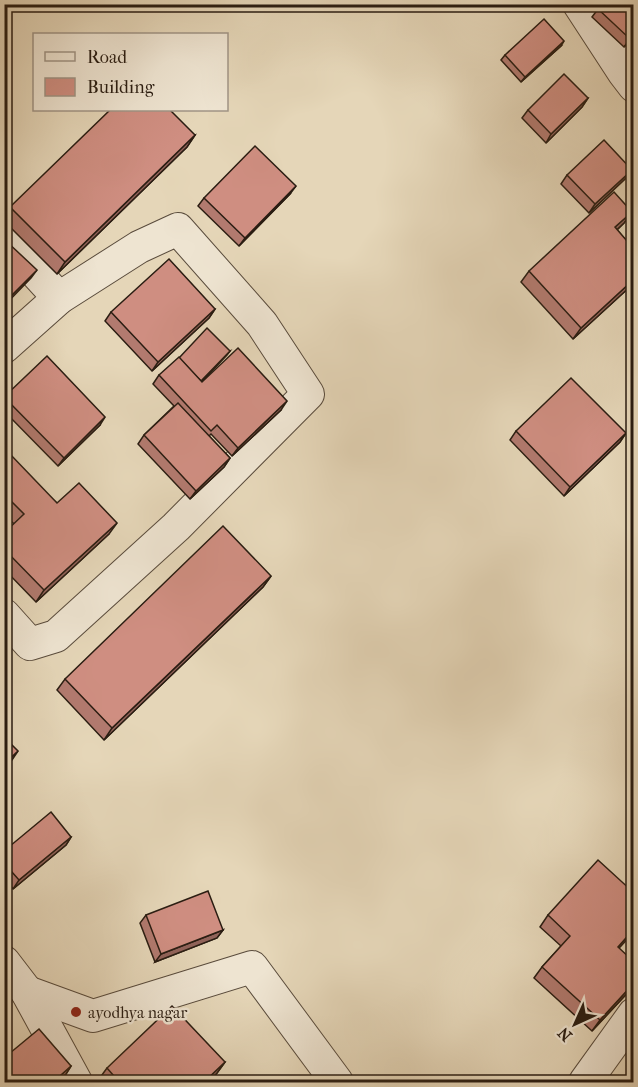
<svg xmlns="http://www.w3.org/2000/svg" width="638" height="1087" viewBox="0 0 638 1087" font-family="'IM FELL French Canon',serif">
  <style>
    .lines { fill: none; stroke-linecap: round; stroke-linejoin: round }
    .minor-casing { stroke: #594b3c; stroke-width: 34 }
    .minor { stroke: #eee4d1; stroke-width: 32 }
    .wall { fill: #b27a6f; stroke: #2a1d12; stroke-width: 1.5 }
    .shaded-wall { fill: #91635a; stroke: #2a1d12; stroke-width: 1.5 }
    .building { fill: #cf8e81; stroke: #2a1d12; stroke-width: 1.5 }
    .poi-dot { fill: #8f2418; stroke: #eee4d1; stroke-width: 2 }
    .labels { text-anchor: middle; stroke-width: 5; stroke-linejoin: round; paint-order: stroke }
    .poi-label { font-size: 16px; fill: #2a1d12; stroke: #eee4d1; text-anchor: start }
  </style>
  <rect width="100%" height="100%" fill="#e5d6b8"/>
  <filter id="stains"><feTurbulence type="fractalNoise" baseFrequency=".00333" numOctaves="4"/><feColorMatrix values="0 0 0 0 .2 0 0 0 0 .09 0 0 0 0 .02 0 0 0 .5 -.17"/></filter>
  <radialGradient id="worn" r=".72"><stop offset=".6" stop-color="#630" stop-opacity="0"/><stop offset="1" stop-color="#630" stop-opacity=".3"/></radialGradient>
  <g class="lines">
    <g class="minor-casing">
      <g id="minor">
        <polyline points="579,4 624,73 634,86"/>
        <polyline points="4,238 59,298"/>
        <polyline points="4,347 59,298 139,247 178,229 262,324 308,394 176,527 56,636 30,644 4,615"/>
        <polyline points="4,962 27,992 76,1082"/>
        <polyline points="27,992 93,1016 252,967 337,1082"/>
        <polyline points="585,1082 634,1014"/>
      </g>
    </g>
    <use href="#minor" class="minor"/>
  </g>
  <g class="wall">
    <polygon points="598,9 633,37 624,47 592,17"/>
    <polygon points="561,46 521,82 501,60 505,55"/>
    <polygon points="588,98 582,107 546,143 522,118 528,110"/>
    <polygon points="195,135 187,147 57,274 4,221 4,215 10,207"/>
    <polygon points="632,170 626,178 589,213 561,184 567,175"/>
    <polygon points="290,194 239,246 198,206 204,198"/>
    <polygon points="632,212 624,223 617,230 633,248 633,284 573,339 521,282 529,271"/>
    <polygon points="215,309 209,318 152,371 105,321 111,312"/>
    <polygon points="230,351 202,382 281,410 232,456 211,434 209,436 230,458 224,467 190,499 138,444 144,435 174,406 153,384 159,375"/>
    <polygon points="4,396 100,425 58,466 4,411"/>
    <polygon points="516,431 626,433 620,442 564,496 510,440"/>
    <polygon points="4,457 57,503 109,534 36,602 4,569 4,533 14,524 4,514"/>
    <polygon points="271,576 263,587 104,740 57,690 65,679"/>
    <polygon points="71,837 66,845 13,889 4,878 4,851"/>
    <polygon points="146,915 223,930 217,938 155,962 140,923"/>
    <polygon points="548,915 619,948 633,987 592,1031 534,978 542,967 561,946 540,927"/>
    <polygon points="4,1058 71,1066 66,1074 56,1083 4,1083"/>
    <polygon points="225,1062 217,1073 208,1083 102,1083 99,1079 107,1068"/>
  </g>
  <g class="shaded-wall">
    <polygon points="633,35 633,37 624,47"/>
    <polygon points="564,41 561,46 521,82 525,77"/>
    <polygon points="588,98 582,107 546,143 551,134"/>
    <polygon points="195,135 187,147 57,274 65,262"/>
    <polygon points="632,170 626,178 589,213 595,204"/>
    <polygon points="296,186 290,194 239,246 245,238"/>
    <polygon points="632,212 624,223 607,239 615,227"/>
    <polygon points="37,270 31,278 4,306 4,303"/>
    <polygon points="633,280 633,284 573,339 581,328"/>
    <polygon points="215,309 209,318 152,371 158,362"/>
    <polygon points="230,351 227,355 197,386 201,381"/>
    <polygon points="287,401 281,410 232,456 238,448"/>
    <polygon points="105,417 100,425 58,466 64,458"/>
    <polygon points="626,433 620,442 564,496 570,487"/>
    <polygon points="230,458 224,467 190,499 196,491"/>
    <polygon points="117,523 109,534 36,602 44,590"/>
    <polygon points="271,576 263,587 104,740 112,728"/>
    <polygon points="18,751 12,760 4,767 4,764"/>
    <polygon points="71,837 66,845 13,889 19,880"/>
    <polygon points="223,930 217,938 155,962 161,954"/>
    <polygon points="633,930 633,933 610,958 618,947"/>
    <polygon points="633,984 633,987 592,1031 600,1020"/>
    <polygon points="225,1062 217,1073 208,1083 203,1083"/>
    <polygon points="71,1066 66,1074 56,1083 52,1083"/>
  </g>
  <g class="building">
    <polygon points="602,4 633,4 633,35 630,39 598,9"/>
    <polygon points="544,19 564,41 525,77 505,55"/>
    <polygon points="564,74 588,98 551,134 528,110"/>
    <polygon points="110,110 170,110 195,135 65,262 10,207"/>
    <polygon points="604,140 632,170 595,204 567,175"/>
    <polygon points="255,146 296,186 245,238 204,198"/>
    <polygon points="614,192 632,212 615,227 633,248 633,280 581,328 529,271"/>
    <polygon points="4,239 37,270 4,303"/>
    <polygon points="169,259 215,309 158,362 111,312"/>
    <polygon points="207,328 230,351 201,381 179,358"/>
    <polygon points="238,348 287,401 238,448 217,425 211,431 159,375 179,357 202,382"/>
    <polygon points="47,356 105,417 64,458 4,397"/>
    <polygon points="571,378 626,433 570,487 516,431"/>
    <polygon points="178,403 230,458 196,491 144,435"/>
    <polygon points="9,453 57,503 79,483 117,523 44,590 4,549 4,533 24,514 4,494 4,457"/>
    <polygon points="223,526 271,576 112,728 65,679"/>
    <polygon points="4,737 18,751 4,764"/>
    <polygon points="51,812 71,837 19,880 4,863 4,851"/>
    <polygon points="598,860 633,892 633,930 618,947 633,961 633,984 600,1020 542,967 570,936 548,915"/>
    <polygon points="208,891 223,930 161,954 146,915"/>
    <polygon points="172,1006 225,1062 203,1083 120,1083 107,1068"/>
    <polygon points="39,1029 71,1066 52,1083 13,1083 4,1073 4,1058"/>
  </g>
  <circle class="poi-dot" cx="76" cy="1012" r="6"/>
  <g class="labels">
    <g class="poi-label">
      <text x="88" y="1018">ayodhya nagar</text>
    </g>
  </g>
  <rect width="638" height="1087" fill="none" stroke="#e5d6b8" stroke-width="24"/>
  <rect x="6" y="6" width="626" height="1075" fill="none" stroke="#2a1d12" stroke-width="3"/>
  <rect x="12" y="12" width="614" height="1063" fill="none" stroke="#2a1d12" stroke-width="1.5"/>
  <rect x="33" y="33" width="195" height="78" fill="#eee4d1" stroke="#a09485" stroke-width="1.5"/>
  <rect x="45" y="52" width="30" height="9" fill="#eee4d1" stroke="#a09485" stroke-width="1.5"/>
  <text x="87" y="63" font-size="18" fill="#2a1d12">Road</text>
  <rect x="45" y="78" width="30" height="18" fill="#cf8e81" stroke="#a09485" stroke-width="1.5"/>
  <text x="87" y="93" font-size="18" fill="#2a1d12">Building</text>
  <g transform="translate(575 1024) rotate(225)" stroke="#eee4d1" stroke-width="4.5" paint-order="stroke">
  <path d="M0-4.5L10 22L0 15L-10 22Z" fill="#2a1d12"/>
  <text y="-9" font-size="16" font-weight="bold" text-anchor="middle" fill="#2a1d12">N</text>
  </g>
  <rect width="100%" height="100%" filter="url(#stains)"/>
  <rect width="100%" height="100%" fill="url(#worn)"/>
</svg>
